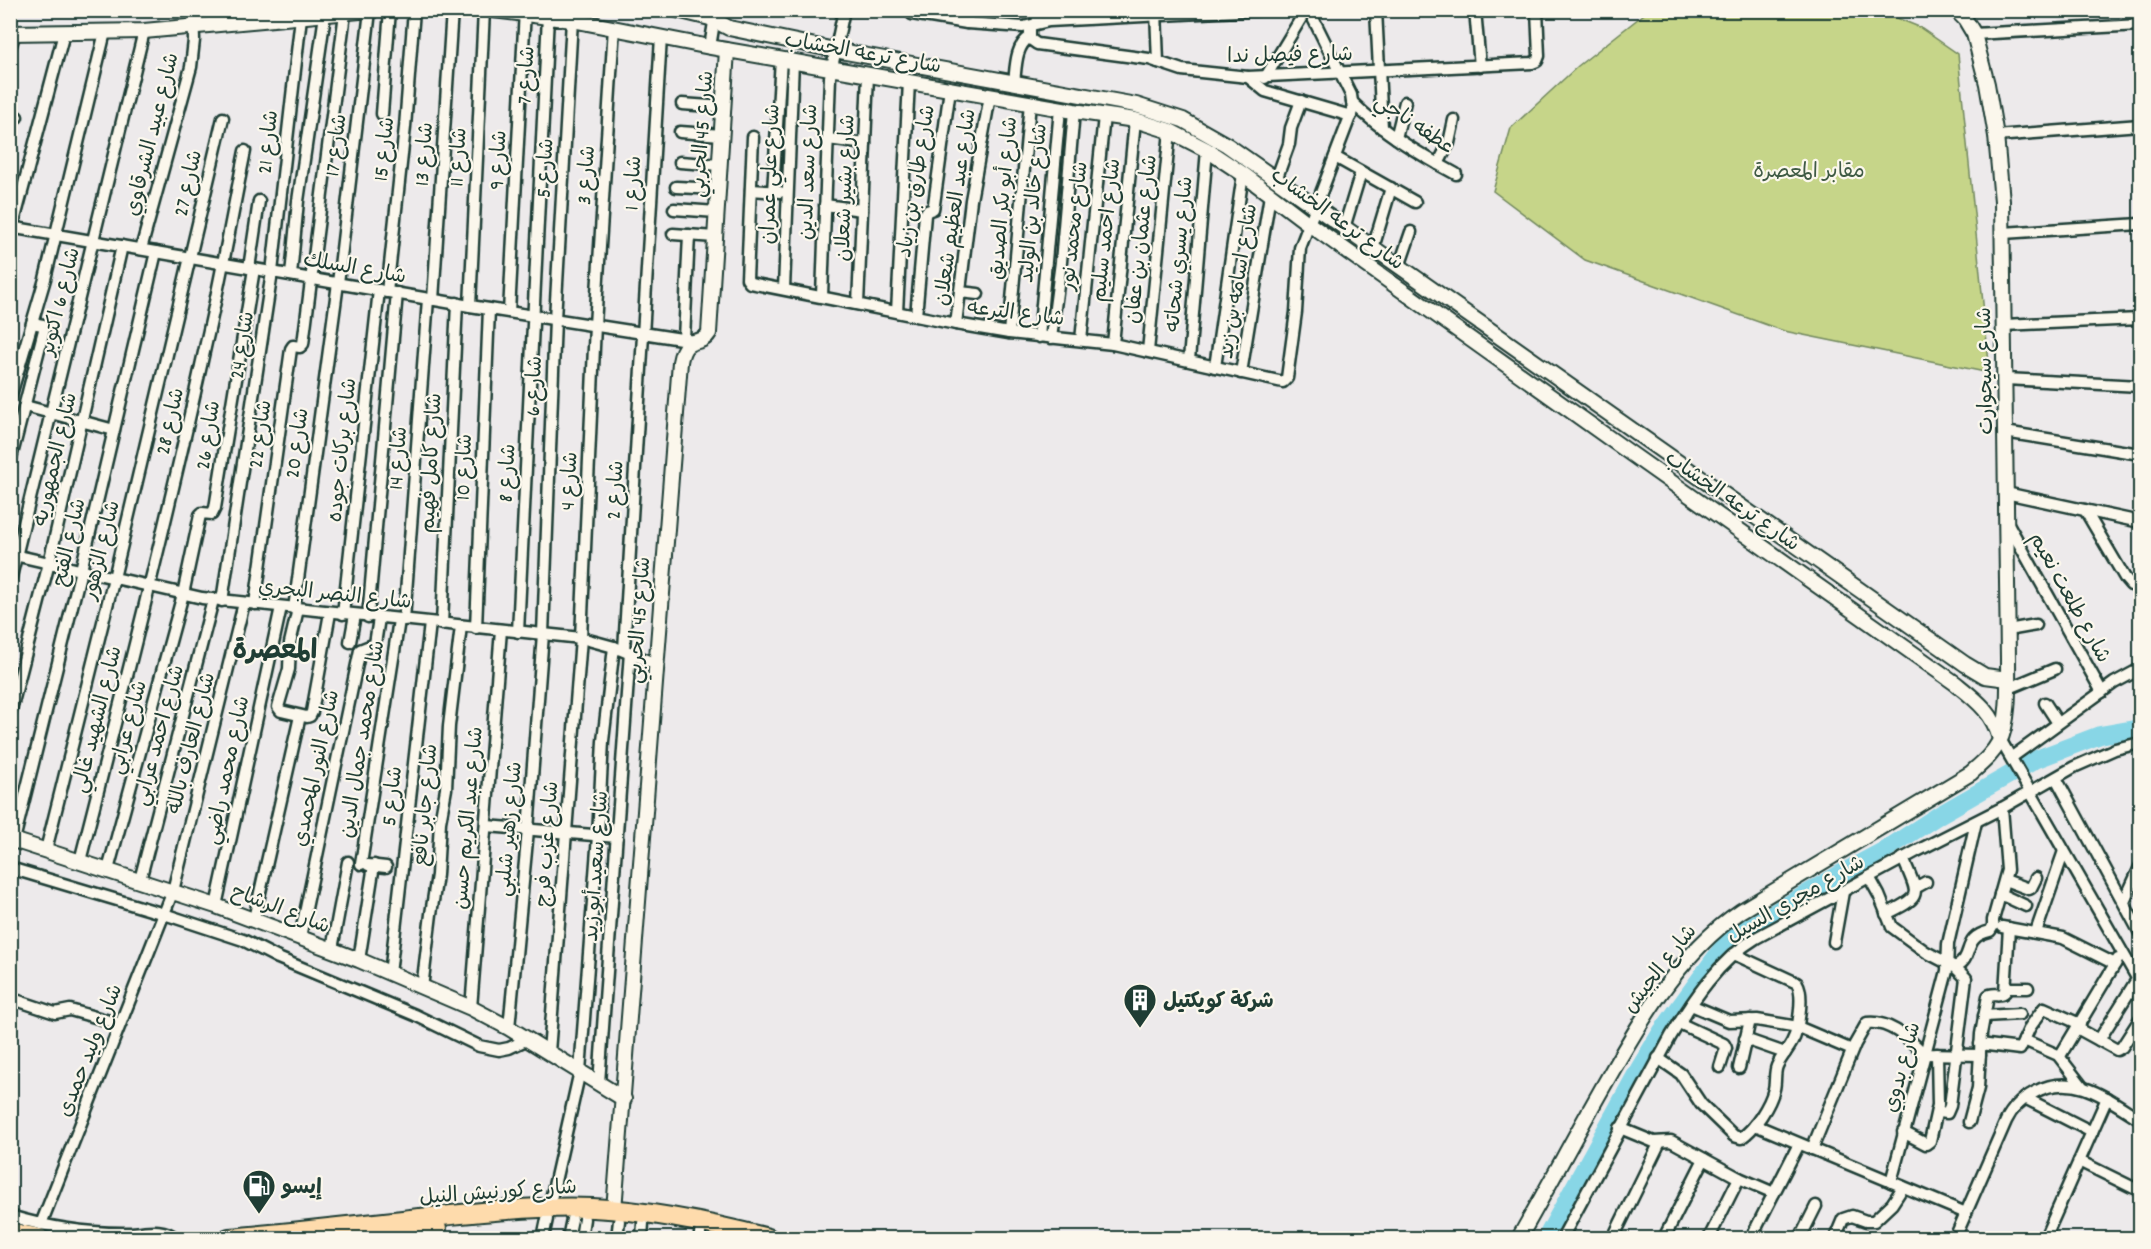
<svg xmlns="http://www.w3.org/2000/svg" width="2151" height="1249" viewBox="0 0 2151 1249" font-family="Dekko,'Playpen Sans Arabic',sans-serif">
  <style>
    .green { fill: #c6d589; stroke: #72895e; stroke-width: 1.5 }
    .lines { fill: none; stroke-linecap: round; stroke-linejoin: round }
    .river { stroke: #88d6e6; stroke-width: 18 }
    .minor-casing { stroke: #1f3d34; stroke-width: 15 }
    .tertiary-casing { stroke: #1f3d34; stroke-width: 18 }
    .trunk-casing { stroke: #1f3d34; stroke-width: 22 }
    .minor { stroke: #fbf7ec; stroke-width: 10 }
    .tertiary { stroke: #fbf7ec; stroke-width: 14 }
    .trunk { stroke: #fedbac; stroke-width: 18 }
    .labels { text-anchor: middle; stroke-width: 4.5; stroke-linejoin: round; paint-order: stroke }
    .street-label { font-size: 21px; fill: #1f3d34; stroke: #fbf7ec }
    .park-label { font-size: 21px; fill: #405b45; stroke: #fbf7ec }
    .poi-label { font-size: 21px; font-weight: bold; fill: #1f3d34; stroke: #fbf7ec; text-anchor: start }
    .district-label { font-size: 27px; font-weight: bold; fill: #1f3d34; stroke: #fbf7ec }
  </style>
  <rect width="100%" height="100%" fill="#edeaeb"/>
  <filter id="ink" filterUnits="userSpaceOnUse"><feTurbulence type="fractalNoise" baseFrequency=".0167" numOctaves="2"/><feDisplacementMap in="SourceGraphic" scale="12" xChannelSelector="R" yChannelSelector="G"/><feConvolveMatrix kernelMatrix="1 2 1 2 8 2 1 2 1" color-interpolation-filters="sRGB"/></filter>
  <g filter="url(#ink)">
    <polygon class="green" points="1648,11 1880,11 1919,27 1958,54 1990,373 1784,331 1585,260 1493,191 1511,128 1578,66"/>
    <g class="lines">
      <polyline class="river" points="1546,1238 1639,1069 1662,1031 1729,939 1840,874 1885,850 1939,815 2037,759 2100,735 2140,728"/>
      <g class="minor-casing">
        <g id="minor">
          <polyline points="909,10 912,14 967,23 1023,27 1049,21 1258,10"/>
          <polyline points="1037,10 1038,23"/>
          <polyline points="1376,10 1382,128"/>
          <polyline points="1475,10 1480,66"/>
          <polyline points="1156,11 1158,62"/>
          <polyline points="967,23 968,10"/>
          <polyline points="1030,26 1030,39 1037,44 1149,59 1182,70 1248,77 1532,63 1537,61 1539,56 1537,10"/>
          <polyline points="1974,34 2140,25"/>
          <polyline points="710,47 716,10"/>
          <polyline points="10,48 15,33"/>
          <polyline points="1248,77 1265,91 1351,116"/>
          <polyline points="1265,78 1306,10"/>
          <path d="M1014 83C1016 67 1015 46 1030 37"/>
          <path d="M1352 102C1382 132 1419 154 1456 174"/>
          <polyline points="682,104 724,107"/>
          <polyline points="382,114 390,10"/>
          <polyline points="10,115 17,117"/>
          <polyline points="680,132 722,135"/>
          <polyline points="1996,136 2140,125"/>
          <polyline points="753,137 747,279 750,283 956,324 1009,333 1113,344 1283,382 1287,378 1296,312 1300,248 1353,109 1351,95 1309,10"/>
          <polyline points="1396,138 1405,102"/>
          <polyline points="828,139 865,144"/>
          <polyline points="10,150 11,150"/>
          <polyline points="1335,157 1415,202"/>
          <polyline points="680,162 720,165"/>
          <polyline points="1438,164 1449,143 1454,120"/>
          <polyline points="1276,180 1289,144 1291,128 1301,101"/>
          <polyline points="676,187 718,189"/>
          <polyline points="751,190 780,192"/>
          <polyline points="773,192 781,59"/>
          <polyline points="825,205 862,210"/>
          <polyline points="674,209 717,212"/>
          <polyline points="10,227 470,306 694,341"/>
          <polyline points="1344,228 1361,172"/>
          <polyline points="2003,233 2140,224"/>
          <polyline points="673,234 715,237"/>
          <polyline points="10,237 64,33"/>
          <polyline points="1373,248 1391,188"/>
          <polyline points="141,249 191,67 194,40 193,10"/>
          <polyline points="1399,267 1411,232"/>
          <polyline points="249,268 259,201"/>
          <polyline points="291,275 298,201 325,15"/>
          <polyline points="784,289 793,61"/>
          <polyline points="387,292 405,127 414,10"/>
          <polyline points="960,292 978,294"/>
          <polyline points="822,296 830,77 844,10"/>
          <polyline points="433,300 452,10"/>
          <polyline points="858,304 868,75"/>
          <polyline points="470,306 484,10"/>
          <polyline points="509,312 525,10"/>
          <polyline points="897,312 909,82"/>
          <polyline points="916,316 925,215 927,211 933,209 934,204 950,89"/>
          <polyline points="956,324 971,200 990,96"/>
          <polyline points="2004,325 2140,319"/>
          <polyline points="1009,333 1030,103"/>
          <polyline points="1039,337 1060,109"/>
          <polyline points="1051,338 1061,262 1074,111"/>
          <polyline points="684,339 689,235"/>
          <polyline points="1081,340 1104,116"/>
          <polyline points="1113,344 1135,120"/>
          <polyline points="1148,351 1170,131"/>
          <polyline points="1189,360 1207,150"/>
          <polyline points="1215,367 1243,174"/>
          <polyline points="1241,373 1270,195"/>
          <polyline points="2005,379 2140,386"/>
          <polyline points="10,398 45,279 105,32"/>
          <polyline points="25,406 114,430"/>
          <polyline points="2005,432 2140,454"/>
          <polyline points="10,462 44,330 43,325 32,323"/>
          <polyline points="2006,493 2140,522"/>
          <polyline points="2085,510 2125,578 2131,585 2140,586"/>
          <polyline points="2007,522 2102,692"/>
          <polyline points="10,554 202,598 581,638 614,647 656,664"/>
          <polyline points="10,581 144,31"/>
          <polyline points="222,601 272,272 301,17"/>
          <polyline points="255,604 291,349 293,346 300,347 303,344 345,13"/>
          <polyline points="294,609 338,283 370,11"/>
          <polyline points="298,609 290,643 289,669 278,707 281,711 307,717 310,716 312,712 330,613"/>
          <polyline points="343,614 379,290"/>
          <polyline points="368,617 397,293"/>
          <polyline points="404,620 428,299"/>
          <polyline points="442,624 457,303"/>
          <polyline points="476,628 489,309"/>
          <polyline points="2008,630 2036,625"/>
          <polyline points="518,632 548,16"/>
          <polyline points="350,642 355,615"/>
          <polyline points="624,650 661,37"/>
          <polyline points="2007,689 2055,669"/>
          <polyline points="2045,703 2058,723"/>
          <polyline points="10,714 49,563 122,246"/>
          <polyline points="2000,739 2140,983"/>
          <polyline points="2012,757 2114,683 2140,669"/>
          <polyline points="2056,778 2140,933"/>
          <polyline points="487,826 617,837"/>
          <polyline points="14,840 81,570 156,252"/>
          <polyline points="46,850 114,578 223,118"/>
          <path d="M80 861C124 689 168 517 206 343 221 279 232 215 245 151"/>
          <polyline points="361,864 399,620"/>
          <polyline points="368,865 386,867"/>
          <polyline points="10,868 164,914 243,940 278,958 415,1015 479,1046 499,1050 509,1048 528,1039"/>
          <polyline points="108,870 183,594 200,515 202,513 212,514 215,508 254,269"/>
          <polyline points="1869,877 1879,895 1892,927 1926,952 1955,967 1966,978 1950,1106 1947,1113 1938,1112"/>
          <polyline points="140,880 213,600"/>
          <polyline points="2005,880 2029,889 2031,888 2036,878"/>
          <polyline points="1915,888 1926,882"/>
          <polyline points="2000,894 2026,906"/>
          <polyline points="2124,902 2140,867"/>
          <polyline points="216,906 281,607"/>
          <path d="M1886 914C1925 895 1918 896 1903 858"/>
          <polyline points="254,919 300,716"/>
          <polyline points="2002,927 2063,938 2115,964"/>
          <polyline points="2036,932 2064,851"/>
          <polyline points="300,937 360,650 375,644 379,618"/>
          <polyline points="1834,942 1843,892"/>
          <polyline points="332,949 348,862"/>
          <polyline points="359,960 374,865"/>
          <path d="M1955 967C1976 957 1960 938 1990 931L1993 926V920L2007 870 2002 808"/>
          <polyline points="390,974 430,623"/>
          <polyline points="422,988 431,914 437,875 440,822 446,789 449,726 461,626"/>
          <polyline points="2006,988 2028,988"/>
          <polyline points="10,998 55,1013 70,1010 120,1024"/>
          <polyline points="1691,1005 1729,1021 1757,1020 1798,1027 1852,1050"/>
          <polyline points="471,1008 501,630"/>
          <polyline points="1984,1016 2020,1014"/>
          <polyline points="1679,1023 1724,1044 1726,1048 1720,1067"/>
          <polyline points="509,1028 528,830 543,634 555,319 572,20"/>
          <polyline points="2077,1028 2117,1050 2122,1047 2140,1019"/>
          <polyline points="1745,1039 1785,1053"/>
          <polyline points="2024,1040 2058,1055 2082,1086"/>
          <polyline points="2099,1040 2138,978"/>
          <polyline points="1980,1044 2020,1049 2030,1027 2044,1008 2080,1024"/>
          <polyline points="549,1052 581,638 595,325 614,27"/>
          <polyline points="2060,1056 2118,959"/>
          <path d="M1658 1058 1681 1074 1701 1104 1734 1136 1741 1138C1755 1129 1770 1105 1774 1089 1776 1081 1774 1073 1777 1066 1781 1057 1788 1050 1792 1042 1799 1030 1804 994 1797 983L1734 954"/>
          <polyline points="1739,1068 1750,1020"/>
          <polyline points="599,1083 630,652"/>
          <polyline points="2025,1098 2092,1132"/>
          <path d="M1969 1122 1978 1088 1981 1034 1988 996C1993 992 2001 997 2005 992L2009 928"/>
          <polyline points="1755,1125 1966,1213"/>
          <polyline points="1620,1128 1654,1142 1671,1141 1739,1178 1709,1238"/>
          <polyline points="1903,1132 1926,1144 1930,1141 1938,1105 1937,1054"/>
          <path d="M1812 1149 1855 1044 1867 1023C1889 1020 1910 1039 1924 1054L1980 1055"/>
          <polyline points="2079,1161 2140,1191"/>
          <polyline points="1739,1178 1774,1193"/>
          <polyline points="1891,1182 1947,971 1948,944 1976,822"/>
          <polyline points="549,1208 580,1071 598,836 603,741 614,647"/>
          <path d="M10 1216C50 1228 90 1234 131 1233 146 1232 163 1227 175 1238"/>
          <polyline points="41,1224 173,891 244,603"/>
          <polyline points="543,1238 547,1219"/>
          <polyline points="568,1238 572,1219"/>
          <polyline points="581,1238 584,1219"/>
          <polyline points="617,1238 619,1221"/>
          <polyline points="642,1238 643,1223"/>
          <polyline points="700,1238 700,1233"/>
          <path d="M1562 1238 1671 1036C1693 1000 1719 960 1756 938L1917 851 2002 808 2074 767 2115 749 2140 743"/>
          <polyline points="1613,1238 1660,1142"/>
          <polyline points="1664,1238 1704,1159"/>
          <polyline points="1751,1238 1799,1144"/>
          <polyline points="1800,1238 1816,1206"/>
          <polyline points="1835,1238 1843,1219 1852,1216 1866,1221 1874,1221 1892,1204 1903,1187"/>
          <path d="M1955 1238 2006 1121C2012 1108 2022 1099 2035 1092 2074 1071 2108 1099 2140 1119"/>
          <polyline points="2045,1238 2107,1098"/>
        </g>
      </g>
      <g class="tertiary-casing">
        <g id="tertiary">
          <path d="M493 10 572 20 710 47 1074 111 1135 120 1170 131 1207 150 1243 174 1309 224 1623 448 1955 683C1976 700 1993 712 2000 739"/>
          <polyline points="677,10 710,18 729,28 835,50 1136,105 1183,120 1227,145 1965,664 1985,676 2008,679"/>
          <polyline points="10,33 144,31 371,10"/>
          <polyline points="10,839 216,906 359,960 471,1008 509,1028 624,1099"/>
          <path d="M614 1210 680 362C685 333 700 348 709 333L727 50"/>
          <path d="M1519 1238C1543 1196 1566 1153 1590 1110 1630 1039 1673 957 1741 911L1971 773C1982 763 1992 755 1999 742 2010 721 2008 682 2008 658L2002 201 1996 136 1987 84 1974 34 1965 19 1956 10"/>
        </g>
      </g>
      <g class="trunk-casing">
        <g id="trunk">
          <polyline points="10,1232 39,1238"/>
          <path d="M229 1238C293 1232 356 1225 420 1218 478 1212 535 1206 593 1208 653 1211 710 1223 768 1238"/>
          <polyline points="352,1238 437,1229"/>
        </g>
      </g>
      <use href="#minor" class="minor"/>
      <use href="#tertiary" class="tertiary"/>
      <use href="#trunk" class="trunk"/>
    </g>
  </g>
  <defs>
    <g id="building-pin" transform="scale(1.725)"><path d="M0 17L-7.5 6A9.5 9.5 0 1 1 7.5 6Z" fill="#1f3d34" stroke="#fbf7ec"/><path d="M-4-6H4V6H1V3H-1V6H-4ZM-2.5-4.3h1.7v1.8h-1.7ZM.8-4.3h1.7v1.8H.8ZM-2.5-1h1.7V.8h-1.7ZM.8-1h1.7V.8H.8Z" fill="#fff"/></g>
    <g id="fuel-pin" transform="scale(1.725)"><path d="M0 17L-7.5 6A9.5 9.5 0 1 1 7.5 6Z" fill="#1f3d34" stroke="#fbf7ec"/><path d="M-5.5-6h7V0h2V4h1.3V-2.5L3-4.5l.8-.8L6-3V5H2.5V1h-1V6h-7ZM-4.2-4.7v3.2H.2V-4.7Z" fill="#fff"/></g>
  </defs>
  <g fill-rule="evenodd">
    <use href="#building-pin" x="1140" y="1000"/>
    <use href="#fuel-pin" x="259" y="1186"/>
  </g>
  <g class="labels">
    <g class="street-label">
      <text transform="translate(863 52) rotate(10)" y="7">شارع ترعه الخشاب</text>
      <text transform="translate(1290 54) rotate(-1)" y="7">شارع فيصل ندا</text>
      <text transform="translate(525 75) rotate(-87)" y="7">شارع 7</text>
      <text transform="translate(1415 123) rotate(34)" y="7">عطفه ناجي</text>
      <text transform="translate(151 134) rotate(-76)" y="7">شارع عبيد الشرقاوي</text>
      <text transform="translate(701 134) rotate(-86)" y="7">شارع 45 الحربي</text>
      <text transform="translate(267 142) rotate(-84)" y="7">شارع 21</text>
      <text transform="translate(335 145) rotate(-83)" y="7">شارع 17</text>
      <text transform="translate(383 149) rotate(-84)" y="7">شارع 15</text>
      <text transform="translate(423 154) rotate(-86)" y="7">شارع 13</text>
      <text transform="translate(457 157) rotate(-87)" y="7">شارع 11</text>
      <text transform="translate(497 160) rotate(-87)" y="7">شارع 9</text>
      <text transform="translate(544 168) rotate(-87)" y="7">شارع 5</text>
      <text transform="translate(807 172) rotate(-88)" y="7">شارع سعد الدين</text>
      <text transform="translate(769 174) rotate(-88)" y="7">شارع علي عمران</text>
      <text transform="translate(585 175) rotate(-86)" y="7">شارع 3</text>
      <text transform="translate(915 181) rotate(-81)" y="7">شارع طارق بن زياد</text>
      <text transform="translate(187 183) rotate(-77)" y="7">شارع 27</text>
      <text transform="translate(632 183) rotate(-87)" y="7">شارع 1</text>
      <text transform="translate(844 188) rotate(-88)" y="7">شارع بشير شعلان</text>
      <text transform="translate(1002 198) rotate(-85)" y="7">شارع أبو بكر الصديق</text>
      <text transform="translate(1032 203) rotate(-85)" y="7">شارع خالد بن الوليد</text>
      <text transform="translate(954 207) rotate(-82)" y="7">شارع عبد العظيم شعلان</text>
      <text transform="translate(1338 218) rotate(36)" y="7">شارع ترعه الخشاب</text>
      <text transform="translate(1073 226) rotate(-84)" y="7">شارع محمد نور</text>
      <text transform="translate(1105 230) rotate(-84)" y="7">شارع احمد سليم</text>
      <text transform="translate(1140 239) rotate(-84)" y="7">شارع عثمان بن عفان</text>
      <text transform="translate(1178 254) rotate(-85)" y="7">شارع يسري شحاته</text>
      <text transform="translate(355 267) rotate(10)" y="7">شارع السلك</text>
      <text transform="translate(1237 281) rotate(-81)" y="7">شارع اسامه بن زيد</text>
      <text transform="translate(59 301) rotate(-76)" y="7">شارع 6 اكتوبر</text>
      <text transform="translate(1016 312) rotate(7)" y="7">شارع الترعه</text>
      <text transform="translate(241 345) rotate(-81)" y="7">شارع 24</text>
      <text transform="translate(1984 371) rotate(-91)" y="7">شارع سيجوارت</text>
      <text transform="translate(533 386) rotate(-88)" y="7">شارع 6</text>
      <text transform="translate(169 421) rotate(-77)" y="7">شارع 28</text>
      <text transform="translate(259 434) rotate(-82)" y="7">شارع 22</text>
      <text transform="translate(207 435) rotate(-81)" y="7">شارع 26</text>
      <text transform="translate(296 443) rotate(-82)" y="7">شارع 20</text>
      <text transform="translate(341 450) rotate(-84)" y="7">شارع بركات جوده</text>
      <text transform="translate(397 458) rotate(-86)" y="7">شارع 14</text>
      <text transform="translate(54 459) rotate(-77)" y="7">شارع الجمهوريه</text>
      <text transform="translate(430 463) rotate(-87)" y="7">شارع كامل فهيم</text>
      <text transform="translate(463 467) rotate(-88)" y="7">شارع 10</text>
      <text transform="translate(506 473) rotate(-87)" y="7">شارع 8</text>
      <text transform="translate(568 481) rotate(-87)" y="7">شارع 4</text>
      <text transform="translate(614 490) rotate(-87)" y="7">شارع 2</text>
      <text transform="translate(1733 500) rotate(35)" y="7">شارع ترعه الخشاب</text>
      <text transform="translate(68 542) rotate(-77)" y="7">شارع الفتح</text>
      <text transform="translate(100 550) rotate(-76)" y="7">شارع الزهور</text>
      <text transform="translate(335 593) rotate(6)" y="7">شارع النصر البحري</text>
      <text transform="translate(2071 597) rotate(61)" y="7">شارع طلعت نعيم</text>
      <text transform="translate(638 620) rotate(-86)" y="7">شارع 45 الحربي</text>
      <text transform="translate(96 719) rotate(-76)" y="7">شارع الشهيد غالي</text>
      <text transform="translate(127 727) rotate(-75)" y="7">شارع عرابي</text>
      <text transform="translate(158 735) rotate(-75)" y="7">شارع احمد عرابي</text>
      <text transform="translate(361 739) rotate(-81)" y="7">شارع محمد جمال الدين</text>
      <text transform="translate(190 743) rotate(-76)" y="7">شارع العارف بالله</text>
      <text transform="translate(315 768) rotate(-78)" y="7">شارع النور المحمدي</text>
      <text transform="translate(226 770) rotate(-78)" y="7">شارع محمد راضي</text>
      <text transform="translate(391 796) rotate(-84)" y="7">شارع 5</text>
      <text transform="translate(424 805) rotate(-85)" y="7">شارع جابر نافع</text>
      <text transform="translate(467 818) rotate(-85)" y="7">شارع عبد الكريم حسن</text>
      <text transform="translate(508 829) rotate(-85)" y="7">شارع زهير شلبي</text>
      <text transform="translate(546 844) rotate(-86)" y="7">شارع عزب فرج</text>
      <text transform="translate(595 866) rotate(-86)" y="7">شارع سعيد أبو زيد</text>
      <text transform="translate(1795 898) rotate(-30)" y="7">شارع مجري السيل</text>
      <text transform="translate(281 908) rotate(21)" y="7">شارع الرشاح</text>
      <text transform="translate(1659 968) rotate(-52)" y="7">شارع الجيش</text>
      <text transform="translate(89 1050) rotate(-68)" y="7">شارع وليد حمدى</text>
      <text transform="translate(1901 1067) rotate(-75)" y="7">شارع بدوي</text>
      <text transform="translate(498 1191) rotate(-4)" y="7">شارع كورنيش النيل</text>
    </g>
    <g class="park-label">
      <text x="1809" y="177">مقابر المعصرة</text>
    </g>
    <g class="poi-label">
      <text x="1163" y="1007">شركة كويكتيل</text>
      <text x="282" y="1193">إيسو</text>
    </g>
    <g class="district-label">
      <text x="275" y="658">المعصرة</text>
    </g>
  </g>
  <rect width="2151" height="1249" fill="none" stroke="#fbf7ec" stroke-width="36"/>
  <rect x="18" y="18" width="2115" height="1213" fill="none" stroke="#1f3d34" stroke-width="2" filter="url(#ink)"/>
</svg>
